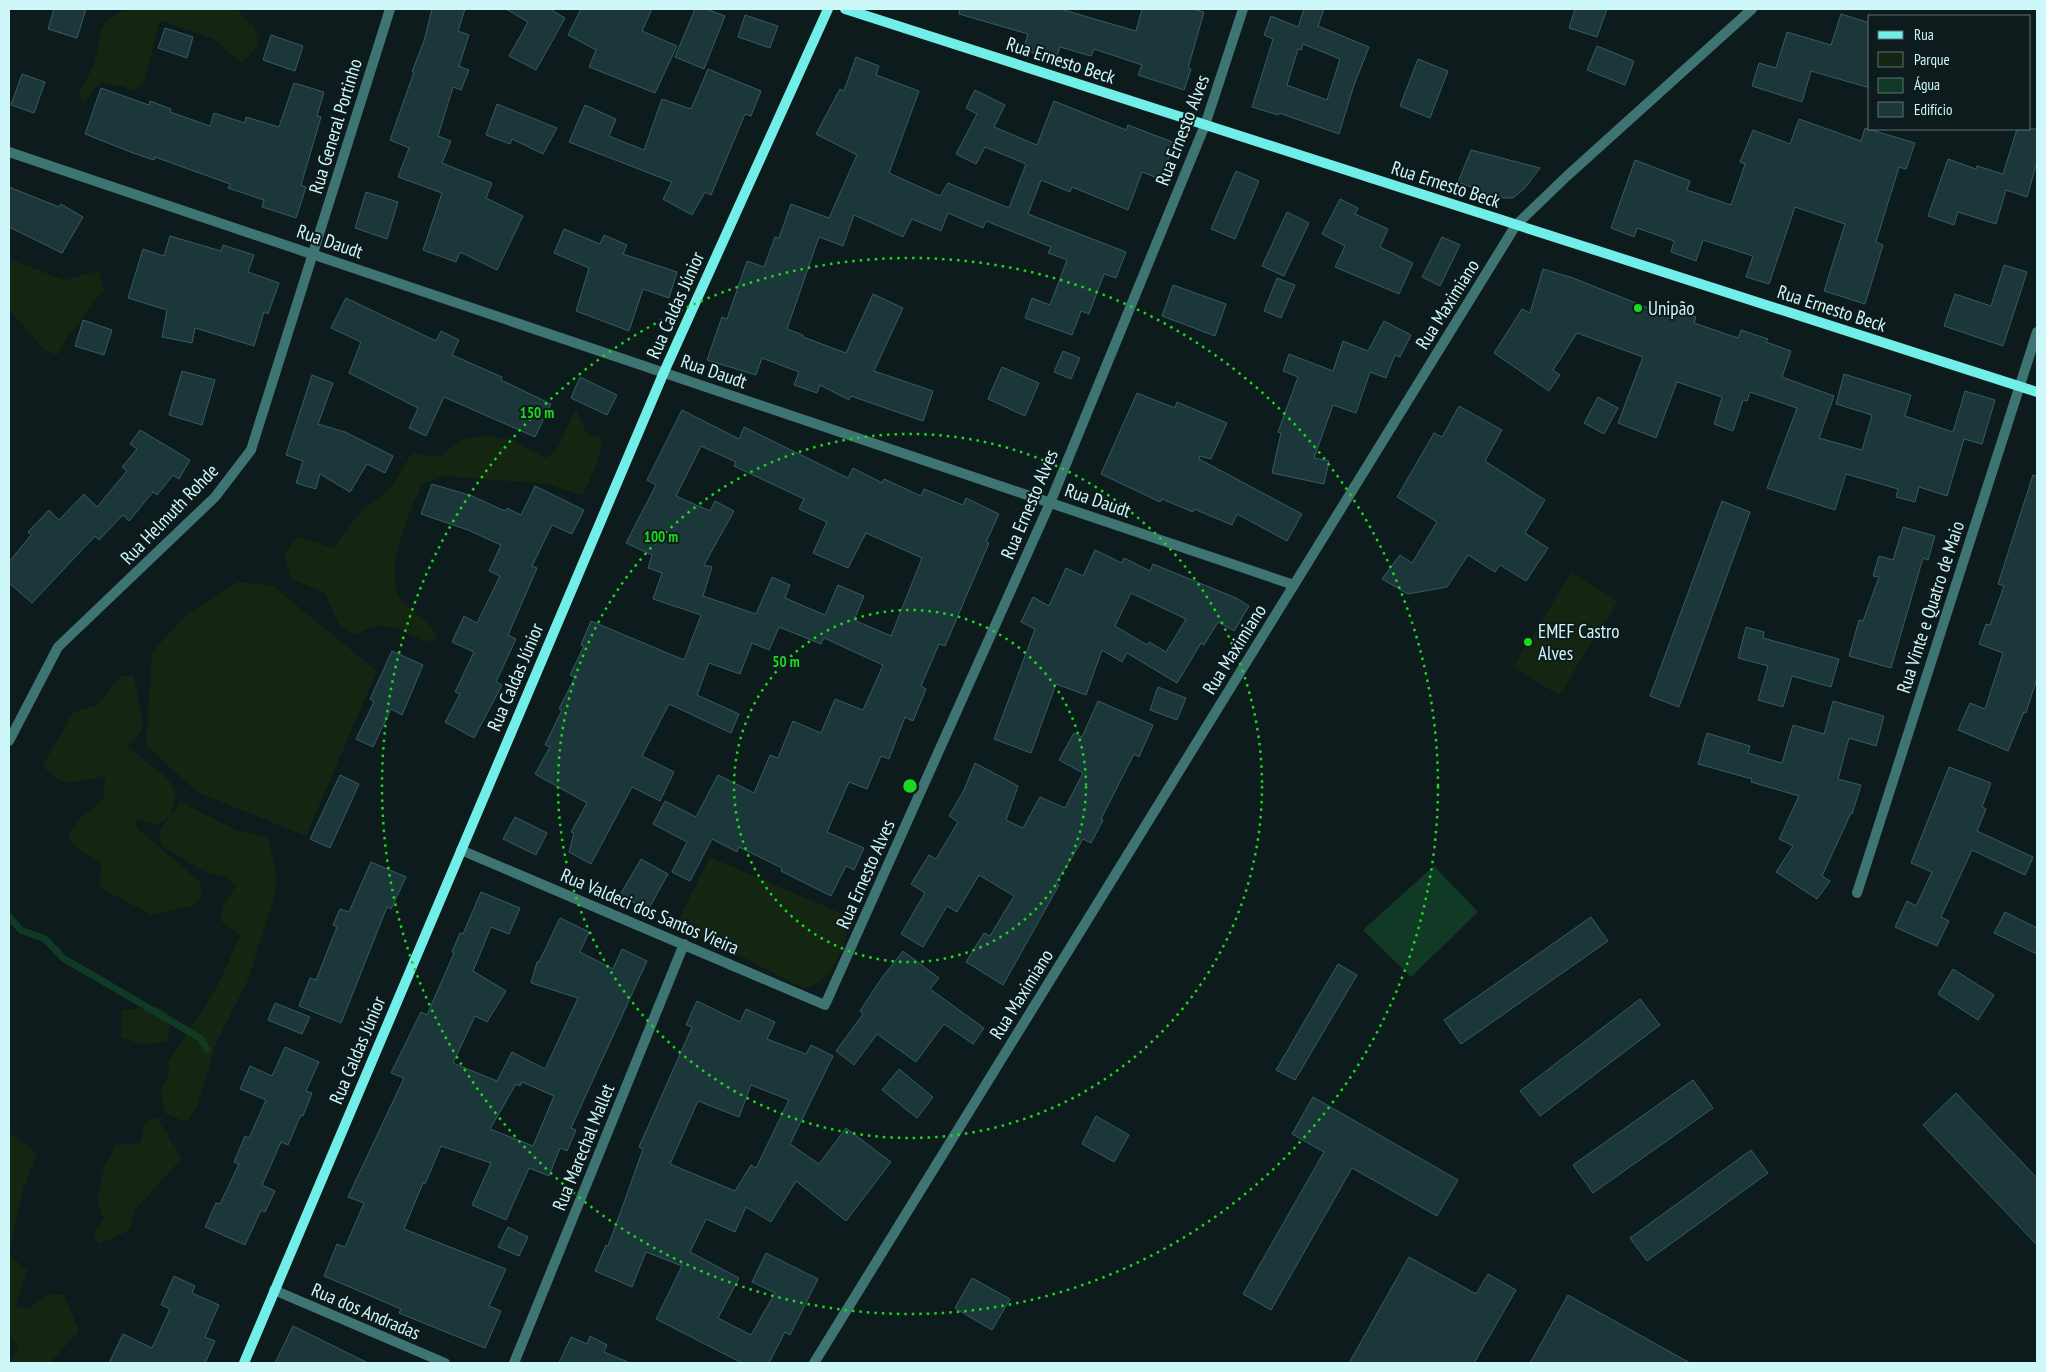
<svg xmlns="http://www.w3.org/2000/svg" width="2046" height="1372" viewBox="0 0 2046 1372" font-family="'PT Sans Narrow',sans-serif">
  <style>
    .green { fill: #142512 }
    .water { fill: #103926 }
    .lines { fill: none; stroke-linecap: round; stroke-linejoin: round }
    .stream { stroke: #103926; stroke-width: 7 }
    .building { fill: #1c373a; stroke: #315e64; fill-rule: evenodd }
    .street { stroke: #3e7573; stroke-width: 10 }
    .secondary { stroke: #71eee7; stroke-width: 10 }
    .ring { fill: none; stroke: #1ad91f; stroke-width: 2.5; stroke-dasharray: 2.5 5 }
    .poi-dot { fill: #1ad91f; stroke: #0e1b1c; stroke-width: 2 }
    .labels { text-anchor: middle; stroke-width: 4; stroke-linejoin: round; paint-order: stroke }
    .street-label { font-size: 19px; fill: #cef7f9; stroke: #0e1b1c }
    .poi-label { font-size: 19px; fill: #cef7f9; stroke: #0e1b1c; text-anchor: start }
    .centre { fill: #1ad91f; stroke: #0e1b1c; stroke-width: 2.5 }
    .ring-label { font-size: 15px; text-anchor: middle; font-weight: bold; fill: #1ad91f; stroke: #0e1b1c; stroke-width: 4; stroke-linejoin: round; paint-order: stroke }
  </style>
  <rect width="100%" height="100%" fill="#0e1b1c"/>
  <g class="green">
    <path d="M127 9H236L254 27 259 44 242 63 213 39 160 20 145 80 134 91 122 86 100 83 83 104 79 92C84 83 90 74 94 64 105 34 90 26 127 9Z"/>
    <polygon points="9,259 64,280 99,271 104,289 68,337 57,355 43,349 9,309"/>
    <path d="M576 409 587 434 603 439 596 466 582 496 549 484 445 476 422 484C410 511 380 575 403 602 416 616 430 618 437 638L426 642C402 631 382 617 357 635L339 625 325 593 291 579 284 556 298 536 333 548 361 511 390 489 412 453 439 457 462 439 488 436 513 440 545 458 555 453Z"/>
    <polygon points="1572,572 1618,601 1559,695 1513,667"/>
    <polygon points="238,582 273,586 377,671 306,836 197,792 146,745 152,652 187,614"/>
    <path d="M121 676H134L143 727 128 747 168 779 176 793 171 816 181 802 236 830 268 838 277 876 274 900 247 982 217 1041 198 1104 187 1122 166 1114 160 1093 168 1075 169 1061 218 985 240 936 220 920 222 907 236 886 226 877 203 871 162 846 159 833 169 817 157 825 134 819 139 830 200 882 203 895 195 905 152 915 99 887 102 864 73 846 68 835 83 815 103 800 105 776C79 780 60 792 43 765L73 713 97 705Z"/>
    <path d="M710 857 852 918C842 946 838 978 806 988L795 984 677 923Z"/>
    <polygon points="158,1007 173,1017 166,1042 140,1044 121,1037 122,1010"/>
    <polygon points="156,1117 182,1158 135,1210 130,1230 100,1244 92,1235 104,1219 97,1198 105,1165 116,1145 140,1143 145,1122"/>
    <polygon points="9,1133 37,1153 23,1189 9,1254 27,1271 16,1307 29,1308 51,1294 64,1295 79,1331 50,1363 9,1363 19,1346 9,1336"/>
  </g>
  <polygon class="water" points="1434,866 1478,912 1411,977 1363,930"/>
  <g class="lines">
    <polyline class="stream" points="9,917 21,930 45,939 63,958 200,1038 207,1049"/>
  </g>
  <g class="building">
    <polygon points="54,9 86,9 77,38 48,29"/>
    <polygon points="432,9 465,9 458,31 469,35 459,66 469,70 461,90 453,87 438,136 451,141 442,163 492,183 486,198 523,216 497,270 460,252 456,262 423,250 442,193 398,177 409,148 390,140 414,72 412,72 424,41"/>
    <polygon points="506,9 550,9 565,18 536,70 509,56 528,22"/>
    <polygon points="581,9 652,9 642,31 677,46 655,93 589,67 596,50 568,35"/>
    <polygon points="695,9 706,9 725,16 704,69 675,57"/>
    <polygon points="960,9 1060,9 1136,31 1142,9 1192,9 1204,12 1188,68 1191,69 1184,90 1138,75 1142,65 1094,49 1091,56 1060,47 1056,59 1023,50 1028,34 959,14"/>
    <path d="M1304 9H1324L1318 26 1369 47 1354 85 1339 134 1279 113 1278 115 1252 107 1273 39 1264 35 1271 16 1298 27ZM1303 44 1340 59 1327 100 1287 85 1298 49 1301 50Z"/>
    <polygon points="1575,9 1607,9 1597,37 1569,28"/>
    <polygon points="1841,14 1870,23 1870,88 1811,71 1802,102 1752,86 1759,63 1776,68 1787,32 1831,45"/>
    <polygon points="745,15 778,26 770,48 738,37"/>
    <polygon points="165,28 193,37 187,58 158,48"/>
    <polygon points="271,35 303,46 295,71 263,60"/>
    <polygon points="1597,46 1634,61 1625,85 1587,70"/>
    <polygon points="856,57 879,66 876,75 919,91 889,173 940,196 948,183 1009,208 1026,164 985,147 976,164 956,154 977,114 966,108 975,90 1005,105 994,127 1037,145 1054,101 1126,130 1128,125 1175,143 1160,179 1142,172 1128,210 1072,187 1070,192 1041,180 1028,214 1126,252 1116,278 1104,274 1089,314 1081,311 1072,335 1025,318 1032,298 1050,305 1067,260 1048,253 1051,247 986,221 983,228 948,213 941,231 912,219 903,237 854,215 843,246 819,237 787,329 803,335 803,337 846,353 873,294 903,308 874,371 933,391 923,421 851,396 849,400 820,385 817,393 794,385 799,372 762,358 756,375 707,360 722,317 727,319 747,261 764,267 775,237 779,238 791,204 829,218 857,155 816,134 840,89 844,91"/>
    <polygon points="1418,59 1448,71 1430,118 1400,106"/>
    <polygon points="708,69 761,91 751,116 745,114 711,195 705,192 692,215 663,199 672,182 569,142 585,105 616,119 609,136 644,150 662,99 691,109"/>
    <polygon points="22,74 45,82 34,113 11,105"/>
    <polygon points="294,83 324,92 317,116 321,117 301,185 306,187 296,218 262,207 264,200 228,188 230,184 155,157 154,160 133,153 85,134 101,88 149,105 150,101 171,109 170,112 210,126 214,113 245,123 246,117 279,127"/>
    <polygon points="497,104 557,128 543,154 512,139 510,144 486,135"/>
    <polygon points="1799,119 1861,141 1865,128 1915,143 1906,169 1899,167 1876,242 1883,245 1865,304 1824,291 1845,224 1795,207 1769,284 1746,277 1753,256 1703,240 1696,261 1671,252 1674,241 1637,228 1634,237 1611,228 1635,160 1690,181 1687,190 1731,205 1745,164 1740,162 1753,130 1790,144"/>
    <polygon points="2017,129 2037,129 2037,162 2027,197 2006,190 1996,224 1958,212 1954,225 1928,216 1948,159 1976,169 1977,166 2003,174"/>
    <polygon points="1471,150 1540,168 1524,189 1513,198 1498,198 1458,182"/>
    <polygon points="1236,171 1259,181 1235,239 1211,229"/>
    <polygon points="9,187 59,207 61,204 83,217 62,253 9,227"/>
    <polygon points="366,192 398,202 387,239 355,228"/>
    <polygon points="1340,199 1358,208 1355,214 1388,229 1380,247 1413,263 1399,294 1335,267 1345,246 1322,234"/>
    <polygon points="1287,212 1309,223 1284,276 1262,266"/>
    <polygon points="564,229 600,244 604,235 627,245 623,254 677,272 669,298 643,289 629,331 576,311 589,268 554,253"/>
    <polygon points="170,236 221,251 223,245 254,255 248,272 279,283 268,314 264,312 254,346 195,328 192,343 162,337 167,310 128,298 143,249 164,256"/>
    <polygon points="1442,237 1460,245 1440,286 1422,277"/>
    <polygon points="2004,265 2027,272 2003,346 1944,326 1955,294 1991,306"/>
    <polygon points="1543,269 1573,278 1661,313 1663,306 1696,317 1694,323 1738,338 1741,330 1768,339 1766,342 1791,351 1782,377 1834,396 1819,438 1862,450 1872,415 1836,404 1844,374 1911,395 1905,416 1953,432 1965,391 1995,400 1982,444 1964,439 1947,496 1919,487 1915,502 1896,497 1898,489 1846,474 1835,510 1767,488 1797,408 1750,392 1747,401 1743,400 1733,431 1714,424 1722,397 1677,382 1656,438 1618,423 1643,357 1577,333 1553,370 1560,375 1549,391 1494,353 1522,309 1530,313"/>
    <polygon points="1277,278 1295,285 1281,318 1264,311"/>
    <polygon points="1173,285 1226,304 1215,336 1162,316"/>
    <polygon points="346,298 436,341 441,331 459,340 452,355 502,377 501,380 551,404 535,437 444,397 426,436 409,428 418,408 349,373 361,342 331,328"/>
    <polygon points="83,320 112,330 104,355 75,346"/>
    <polygon points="1384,321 1411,335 1400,357 1395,355 1386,378 1370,372 1356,413 1333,405 1314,458 1329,461 1324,484 1272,473 1281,433 1278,432 1298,377 1283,371 1289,354 1333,371 1343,341 1368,351"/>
    <polygon points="1063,351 1080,358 1071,379 1054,372"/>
    <polygon points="1002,367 1039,383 1025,416 988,399"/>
    <polygon points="182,371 215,380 202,425 169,415"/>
    <polygon points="312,375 333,383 318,424 345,432 393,456 385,473 367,464 350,492 320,474 316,489 296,483 303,461 286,455"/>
    <polygon points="580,377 617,395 607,415 571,398"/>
    <polygon points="1137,393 1175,408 1177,402 1227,423 1211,459 1200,456 1199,459 1302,514 1287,541 1237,514 1232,525 1194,509 1193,512 1162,499 1160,502 1101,474"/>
    <polygon points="1598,397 1618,408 1604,434 1584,423"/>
    <polygon points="1459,406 1502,430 1485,461 1545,500 1525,533 1548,548 1526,581 1500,565 1495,572 1468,555 1447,587 1408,594 1382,579 1400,555 1412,563 1437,522 1397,497 1434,433 1442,437"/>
    <path d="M682 410 739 439 744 427 848 478 853 468 882 483 884 479 921 496 924 489 963 505 966 498 999 514 986 542 989 543 945 646 939 644 921 686 926 689 913 721 905 717 889 759 881 756 867 789 849 782 827 832 864 848 854 870 846 866 831 896 781 871 782 868 739 847 737 852 712 839 690 881 672 872 687 842 653 824 665 801 696 817 718 775 754 793 770 755 778 758 793 721 821 733 835 699 863 710 883 665 824 638 821 644 779 627 769 650 752 643 740 674 709 663 697 695 739 714 731 733 669 704 642 756 674 772 660 801 632 787 591 864 569 852 574 833 571 832 587 803 535 774 550 747 545 745 562 710 559 709 575 677 570 675 584 646 581 645 591 621 684 660 701 615 653 599 662 573 648 568 652 555 626 543 656 485 647 480ZM701 446 736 462 734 466 804 499 799 509 827 522 813 553 848 568 866 533 922 558 891 636 854 620 864 596 838 585 825 615 785 598 790 585 772 577 756 614 703 596 712 567 704 565 734 511 715 501 710 511 676 496Z"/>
    <polygon points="140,430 190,460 179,479 173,475 157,495 153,492 129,521 123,515 99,540 95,536 32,603 9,583 9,562 31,535 28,532 49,510 59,520 84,494 97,507 127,471 122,467 137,449 130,444"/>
    <polygon points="2033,475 2037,476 2037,678 2026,713 2024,712 2008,751 1958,730 1970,703 1985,709 2003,653 1979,644 1986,624 1990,625 2004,586 1998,584"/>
    <polygon points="432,484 472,496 505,511 507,508 521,515 535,486 584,510 572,534 552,525 532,566 537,568 508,635 516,639 496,682 502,685 474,738 445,722 460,694 455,692 474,652 452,642 464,616 477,623 500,576 489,571 501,545 468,530 421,514"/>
    <polygon points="1722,501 1750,512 1679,707 1650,696"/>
    <polygon points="1903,527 1935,536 1928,560 1923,558 1891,668 1849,656 1859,620 1863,621 1879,577 1873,576 1879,556 1893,560"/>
    <path d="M1095 550 1122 563 1124 558 1150 571 1153 564 1236 598 1249 606 1234 631 1218 622 1204 645 1201 643 1177 683 1127 653 1122 662 1102 650 1086 695 1056 684 1031 753 994 739 1035 629 1021 622 1033 597 1049 606 1066 568 1083 576ZM1131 593 1186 619 1166 652 1149 642 1147 645 1115 626Z"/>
    <polygon points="1746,627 1764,632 1763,638 1839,659 1831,687 1792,676 1783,707 1758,700 1768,666 1738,658"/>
    <polygon points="392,651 423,665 402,715 391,709 373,747 356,739 374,702 370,699"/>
    <polygon points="1158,687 1186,698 1177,720 1150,710"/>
    <polygon points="1098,701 1153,725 1139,757 1134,754 1101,819 1103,820 1091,843 1083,839 1056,883 1059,885 1003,985 966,962 984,933 990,936 1014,896 979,875 957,912 947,906 923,947 901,934 925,893 911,884 929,855 936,859 958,822 949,816 964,790 975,763 1018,786 1006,820 1023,828 1040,797 1065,808 1083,773 1059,760 1074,733 1082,737"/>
    <polygon points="1833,701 1884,716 1876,746 1849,738 1838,779 1861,785 1852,814 1851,813 1822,876 1830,881 1817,899 1776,872 1793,846 1779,839 1799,796 1751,782 1752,779 1698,764 1707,733 1750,746 1748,753 1782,763 1793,725 1824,734"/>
    <polygon points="1949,767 1991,783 1982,807 1986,809 1977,831 2033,857 2025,875 1972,850 1941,917 1949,921 1937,946 1895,927 1907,901 1916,906 1932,872 1911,863"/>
    <polygon points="340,775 359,784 330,848 310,839"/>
    <polygon points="515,817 547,833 536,855 503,839"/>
    <polygon points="641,859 668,874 648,910 620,895"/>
    <polygon points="371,862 406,877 391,909 387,907 341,1023 299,1006 310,978 316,980 337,927 333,925 340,909 349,912"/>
    <path d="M481 892 520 908 509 934 491 927 473 971 506 991 487 1022 475 1016 453 1063 497 1081 512 1052 545 1069 578 998 531 983 537 962H539L560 918 589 932 580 952 613 969 622 949 647 961 571 1128 576 1130 567 1151 560 1148 549 1176 529 1168 506 1220 472 1205 491 1163 441 1146 425 1184 423 1183 404 1229 506 1269 489 1306 501 1311 485 1348 399 1313 401 1309 324 1276 337 1244 345 1247 364 1203 348 1197 404 1078 391 1073 421 1012 427 1015 454 953 452 952 460 933 463 934ZM522 1082 554 1096 533 1146 490 1129 516 1084 520 1086Z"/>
    <polygon points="2005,912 2037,928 2037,954 1994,933"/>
    <polygon points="1591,917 1608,941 1461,1044 1444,1020"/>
    <polygon points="903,951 939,978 930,989 984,1028 973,1044 944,1024 916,1062 877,1034 854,1065 836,1051 863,1014 860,1011 881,979"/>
    <polygon points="1338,964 1357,975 1295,1080 1276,1070"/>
    <polygon points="1953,969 1994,995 1978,1020 1938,994"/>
    <polygon points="1640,999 1660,1025 1540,1116 1520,1091"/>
    <path d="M697 1001 740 1022 746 1009 775 1022 767 1039 806 1054 811 1045 833 1056 790 1144 819 1164 846 1128 891 1162 846 1221 796 1181 771 1222 746 1207 735 1232 706 1219 690 1252 739 1278 718 1318 751 1335 775 1293 752 1282 766 1253 818 1279 790 1335 785 1332 769 1363H742L656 1319 682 1266 646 1252 632 1287 595 1271 606 1245 608 1246 626 1197 643 1149 639 1147 692 1027 686 1025ZM751 1085 789 1100 756 1168 751 1165 735 1191 670 1164 698 1101 739 1117Z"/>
    <polygon points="275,1003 310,1017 302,1034 268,1020"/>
    <polygon points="285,1047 319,1062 306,1091 312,1093 303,1116 301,1115 288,1145 281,1142 262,1185 275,1191 265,1212 261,1210 245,1245 205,1227 216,1203 220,1204 239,1164 234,1162 245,1136 249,1138 266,1100 240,1089 250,1066 272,1076"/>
    <polygon points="899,1069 933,1097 917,1118 882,1090"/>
    <polygon points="1693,1080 1713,1108 1593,1193 1573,1165"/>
    <polygon points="1956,1093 2037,1178 2037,1245 1923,1125"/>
    <polygon points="1313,1097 1458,1180 1437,1216 1352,1168 1271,1310 1243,1294 1324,1152 1292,1134"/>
    <polygon points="1096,1116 1129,1135 1114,1162 1082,1144"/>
    <polygon points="1751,1150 1768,1173 1647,1261 1630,1238"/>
    <polygon points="508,1227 528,1237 519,1256 498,1247"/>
    <polygon points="1409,1257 1476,1294 1488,1274 1516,1290 1474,1363 1349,1363"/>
    <polygon points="174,1276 195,1286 192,1293 219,1305 205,1337 215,1341 205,1363 109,1363 123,1334 152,1348 170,1309 161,1305"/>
    <polygon points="972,1278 1010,1299 992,1330 955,1308"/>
    <polygon points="1568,1295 1690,1363 1530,1363"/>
    <polygon points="293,1326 368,1363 275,1363"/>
    <polygon points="590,1336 607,1345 604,1352 630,1363 559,1363 571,1337 587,1344"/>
  </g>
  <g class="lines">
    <g class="street">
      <polyline points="9,152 1294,585"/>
      <polyline points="9,741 58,647 215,497 251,450 390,9"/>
      <polyline points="461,850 825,1005 1050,503 1205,125 1243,9"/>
      <polyline points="1857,893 2037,332"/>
      <polyline points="274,1290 445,1363"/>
      <polyline points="514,1363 684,944"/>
      <polyline points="814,1363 1516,225 1567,176 1752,9"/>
    </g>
    <g class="secondary">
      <polyline points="845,9 2037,392"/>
      <polyline points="244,1363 664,372 828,9"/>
    </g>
  </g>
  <g class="ring">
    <circle cx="910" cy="786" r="176"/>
    <circle cx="910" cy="786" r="352"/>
    <circle cx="910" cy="786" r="528"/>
  </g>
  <g class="poi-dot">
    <circle cx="1638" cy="308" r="5"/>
    <circle cx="1528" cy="642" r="5"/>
  </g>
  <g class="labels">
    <g class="street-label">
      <text transform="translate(1061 60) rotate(18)" y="7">Rua Ernesto Beck</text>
      <text transform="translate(335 126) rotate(-73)" y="7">Rua General Portinho</text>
      <text transform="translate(1182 130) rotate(-69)" y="7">Rua Ernesto Alves</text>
      <text transform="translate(1446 184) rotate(18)" y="7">Rua Ernesto Beck</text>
      <text transform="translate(330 241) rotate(19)" y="7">Rua Daudt</text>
      <text transform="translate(1447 304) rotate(-58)" y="7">Rua Maximiano</text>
      <text transform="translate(675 305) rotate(-66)" y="7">Rua Caldas Júnior</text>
      <text transform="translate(1832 308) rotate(18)" y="7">Rua Ernesto Beck</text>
      <text transform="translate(714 371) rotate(19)" y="7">Rua Daudt</text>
      <text transform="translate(1098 500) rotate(19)" y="7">Rua Daudt</text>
      <text transform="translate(1029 504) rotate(-67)" y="7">Rua Ernesto Alves</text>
      <text transform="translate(169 514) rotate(-46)" y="7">Rua Helmuth Rohde</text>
      <text transform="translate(1930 607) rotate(-72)" y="7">Rua Vinte e Quatro de Maio</text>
      <text transform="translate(1234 649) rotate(-58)" y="7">Rua Maximiano</text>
      <text transform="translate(515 677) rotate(-67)" y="7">Rua Caldas Júnior</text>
      <text transform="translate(865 874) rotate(-66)" y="7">Rua Ernesto Alves</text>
      <text transform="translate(650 911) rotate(23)" y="7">Rua Valdeci dos Santos Vieira</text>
      <text transform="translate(1021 994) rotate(-58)" y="7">Rua Maximiano</text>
      <text transform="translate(357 1050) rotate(-67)" y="7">Rua Caldas Júnior</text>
      <text transform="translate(583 1147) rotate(-68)" y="7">Rua Marechal Mallet</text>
      <text transform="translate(366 1311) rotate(23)" y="7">Rua dos Andradas</text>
    </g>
    <g class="poi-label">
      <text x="1648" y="315">Unipão</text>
      <text x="1538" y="638">EMEF Castro<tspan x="1538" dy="22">Alves</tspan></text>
    </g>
  </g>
  <circle cx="910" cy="786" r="8" class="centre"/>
  <g class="ring-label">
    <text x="537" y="418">150 m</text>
    <text x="661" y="542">100 m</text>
    <text x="786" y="667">50 m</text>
  </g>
  <rect width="2046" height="1372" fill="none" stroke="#cef7f9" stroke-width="20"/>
  <rect x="1868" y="15" width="162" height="115" fill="#0e1b1c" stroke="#5b7374"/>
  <rect x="1878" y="31" width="25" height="8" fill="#71eee7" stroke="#5b7374"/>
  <text x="1914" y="40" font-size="15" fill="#cef7f9">Rua</text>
  <rect x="1878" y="52" width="25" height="15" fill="#142512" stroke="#5b7374"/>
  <text x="1914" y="65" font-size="15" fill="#cef7f9">Parque</text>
  <rect x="1878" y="78" width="25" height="15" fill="#103926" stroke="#5b7374"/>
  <text x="1914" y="90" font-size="15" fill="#cef7f9">Água</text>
  <rect x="1878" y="102" width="25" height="15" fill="#1c373a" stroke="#5b7374"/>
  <text x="1914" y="115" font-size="15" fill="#cef7f9">Edifício</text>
</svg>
